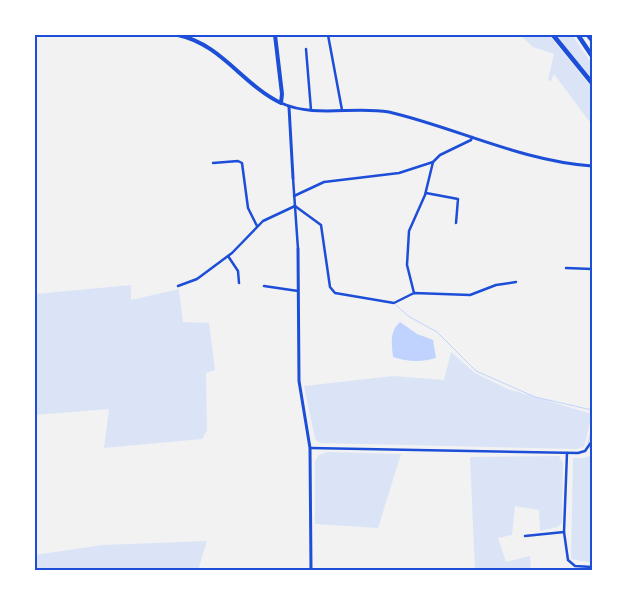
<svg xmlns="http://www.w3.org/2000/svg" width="627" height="605" viewBox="0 0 627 605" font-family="'DejaVu Sans',sans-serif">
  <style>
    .green { fill: #dbe4f7 }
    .water { fill: #bfd3fe }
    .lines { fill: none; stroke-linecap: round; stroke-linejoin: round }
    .stream { stroke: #bfd3fe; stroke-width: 1 }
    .minor { stroke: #1d4ed8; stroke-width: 2.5 }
    .tertiary { stroke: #1d4ed8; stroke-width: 3 }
    .secondary { stroke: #1d4ed8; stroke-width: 4 }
    .trunk { stroke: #1d4ed8; stroke-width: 4.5 }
    .neatline { fill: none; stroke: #1d4ed8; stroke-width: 2 }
  </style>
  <rect width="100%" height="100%" fill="#f2f2f2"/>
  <g class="green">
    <polygon points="520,35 549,35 592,88 592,125 554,74 551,81 548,80 554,54 533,47"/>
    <polygon points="556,35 572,35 592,64 592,80"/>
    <polygon points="131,285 131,300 179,289 183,322 209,323 215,370 206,373 207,430 202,439 104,448 109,409 35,415 35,294"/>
    <polygon points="451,352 475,373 508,389 592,414 584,447 576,449 320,443 315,439 304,386 393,376 444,380"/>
    <polygon points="327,452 401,454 378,528 315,524 315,461 319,455"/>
    <polygon points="592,455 592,563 571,559 573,458 584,458"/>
    <polygon points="559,456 563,463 562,523 558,527 540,531 539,510 515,506 512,535 498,538 506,562 530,556 531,570 475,570 470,457"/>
    <polygon points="207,541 198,570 35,570 35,555 102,545"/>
  </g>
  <path class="water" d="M400 322 417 334 433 340 436 358C421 362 409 362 393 357 392 344 389 332 400 322Z"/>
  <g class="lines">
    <g class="stream">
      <polyline points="396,305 408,316 437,332 476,371 535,397 592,410"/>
      <polyline points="588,443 592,429"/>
      <polyline points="592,451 592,456"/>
    </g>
    <g class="minor">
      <polyline points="328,35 342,110"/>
      <polyline points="306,49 311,110"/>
      <polyline points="213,163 238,161 242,163 248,208 257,226"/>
      <polyline points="293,178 298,249"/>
      <polyline points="426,193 458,199 456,223"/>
      <polyline points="294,196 324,182 399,173 433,162"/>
      <polyline points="295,206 321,225 330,287 335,293 394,303 414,293 470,295 496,285 516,282"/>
      <polyline points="228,256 238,271 239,283"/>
      <polyline points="566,268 592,269"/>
      <polyline points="178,286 197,279 232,253 263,221 295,206"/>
      <polyline points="264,286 298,291"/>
      <polyline points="414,293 407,265 409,231 425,195 433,162 440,155 471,140 472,137"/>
      <polyline points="310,448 578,453 585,451 592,441"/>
      <polyline points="564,532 568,560 575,566 592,567"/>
      <polyline points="525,536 564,532 567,453"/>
    </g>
    <g class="tertiary">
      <path d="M281 103C314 118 353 106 389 112 457 128 521 161 592 166"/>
      <polyline points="289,107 293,178"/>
      <polyline points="298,249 299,381 310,448 311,570"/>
    </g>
    <path class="secondary" d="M178 35C221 44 243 85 281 103L282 94 275 35"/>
    <g class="trunk">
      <polyline points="553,35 592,83"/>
      <polyline points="578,35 592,56"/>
      <polyline points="588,35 592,40"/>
    </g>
  </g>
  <rect width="627" height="605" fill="none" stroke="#ffffff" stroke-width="72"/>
  <rect x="36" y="36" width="555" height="533" class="neatline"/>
</svg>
